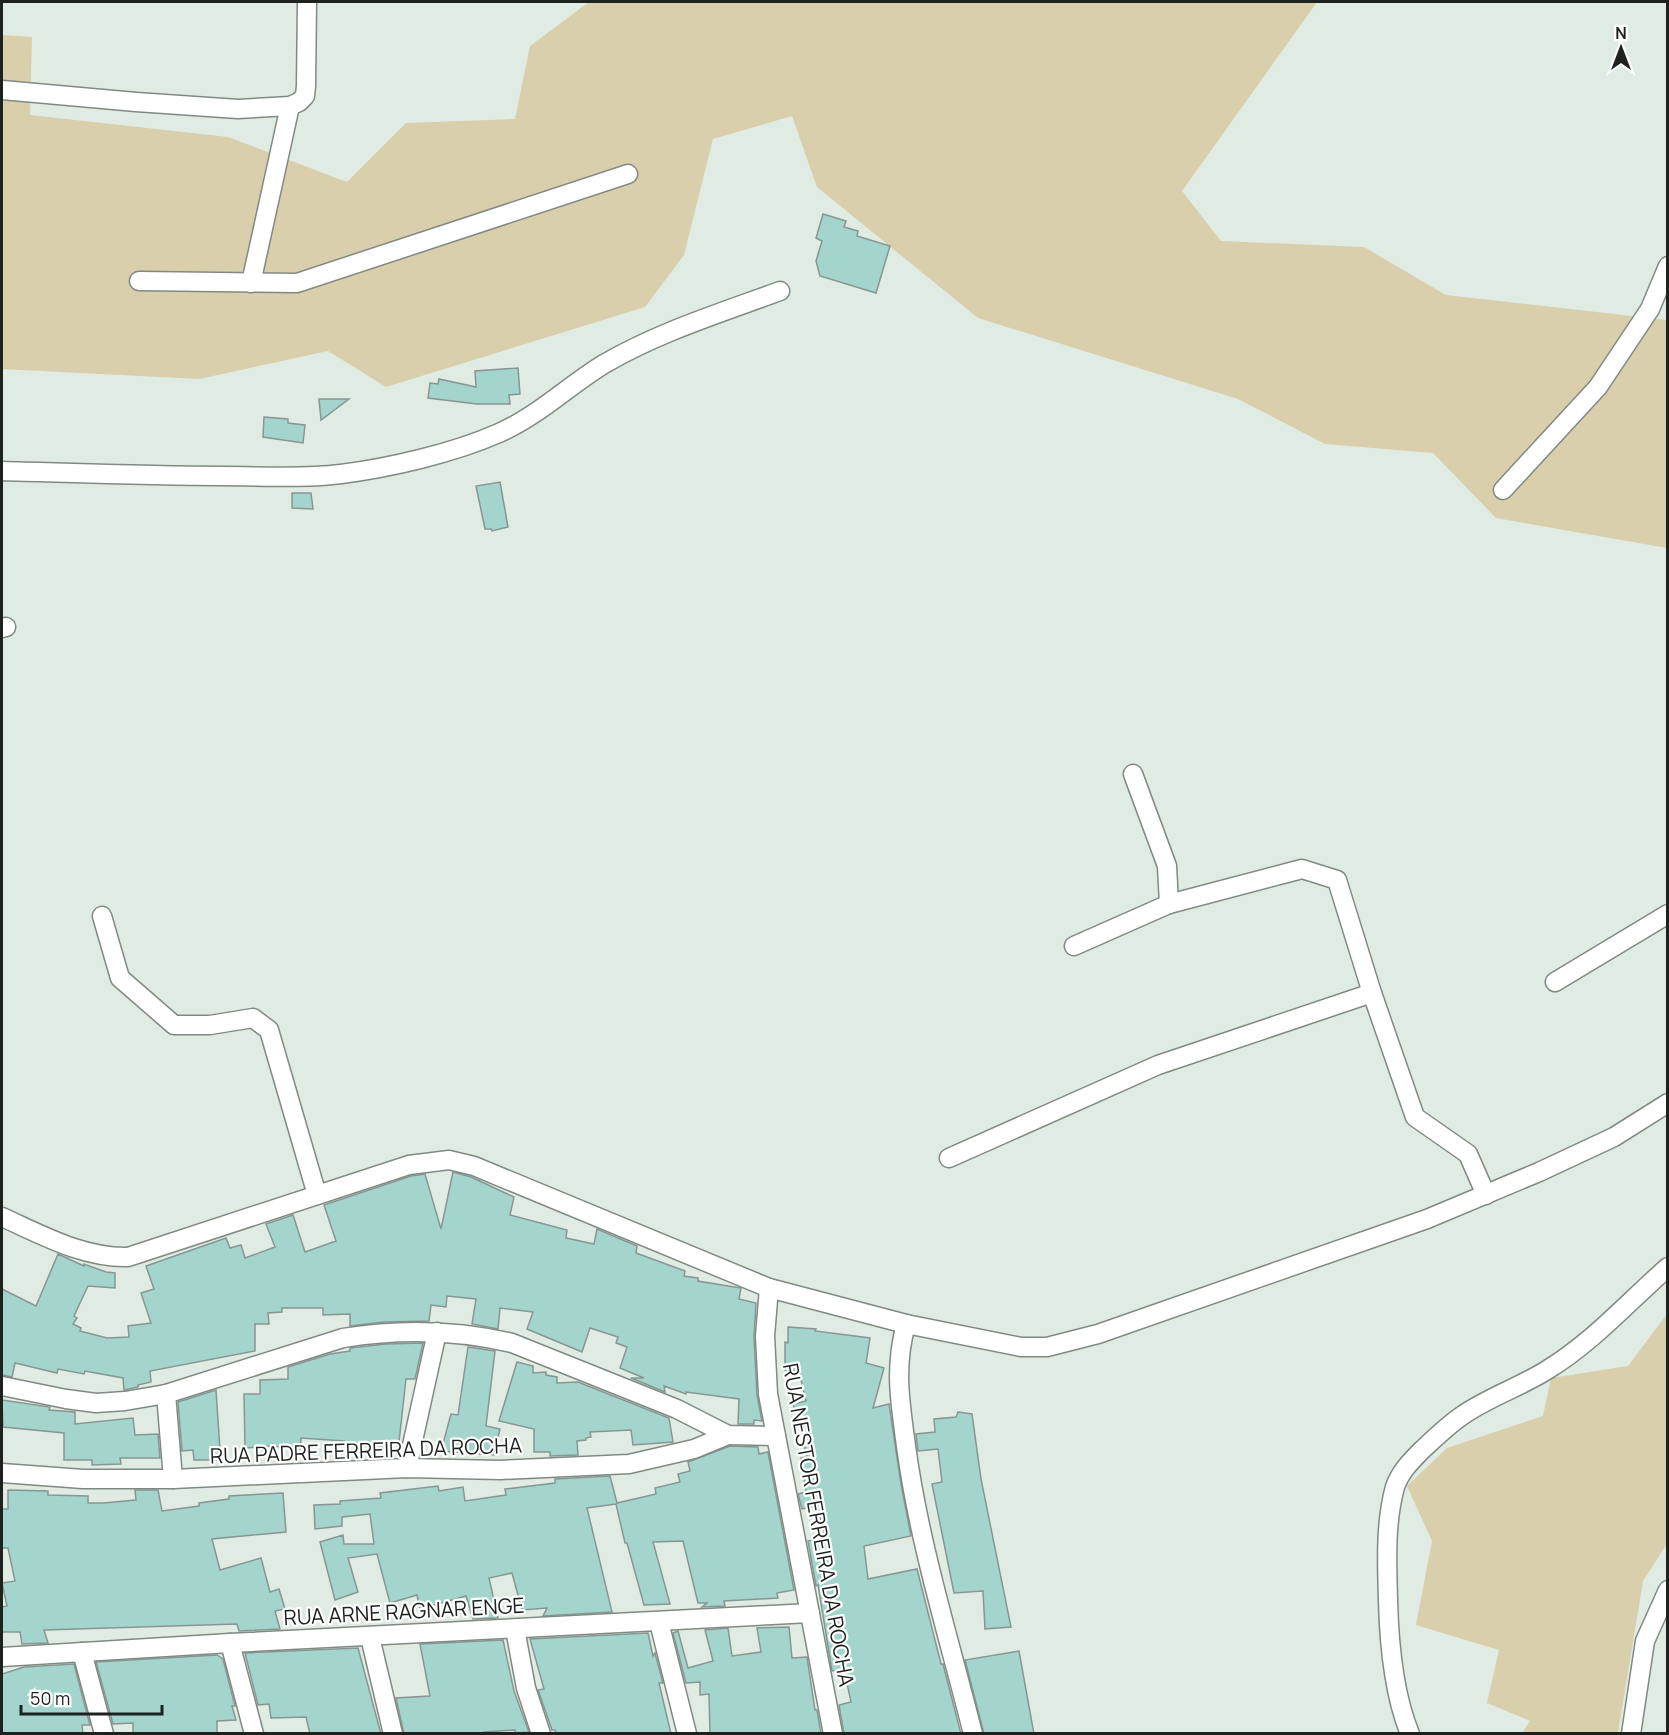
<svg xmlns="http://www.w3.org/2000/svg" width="1669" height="1735" viewBox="0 0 1669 1735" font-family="Manrope,sans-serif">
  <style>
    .green { fill: #d9cfad }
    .building { fill: #a3d5cd; stroke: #889693; stroke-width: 1.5 }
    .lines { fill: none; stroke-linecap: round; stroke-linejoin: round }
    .minor-casing { stroke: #808a83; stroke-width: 21 }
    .minor { stroke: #fff; stroke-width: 18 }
    .labels { text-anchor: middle; stroke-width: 4.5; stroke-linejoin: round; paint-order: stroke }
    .street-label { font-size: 21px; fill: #1e221f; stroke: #fff }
  </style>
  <rect width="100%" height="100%" fill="#e0ebe3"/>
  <g class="green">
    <polygon points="589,2 1317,2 1182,191 1221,241 1364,247 1446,295 1667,320 1667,548 1496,518 1433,453 1325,444 1238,399 978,318 817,187 792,116 713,139 684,255 645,307 386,387 328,351 199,379 2,369 2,35 32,37 30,115 228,137 347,182 406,123 515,119 530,46"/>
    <polygon points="1667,1314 1667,1544 1643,1581 1618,1733 1522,1733 1530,1721 1487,1703 1499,1650 1416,1625 1432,1541 1407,1486 1447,1448 1543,1416 1551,1378 1628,1366"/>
  </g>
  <g class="building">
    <polygon points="823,214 846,221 844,227 858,231 857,236 890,246 876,293 820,276 816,261 822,241 816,238"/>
    <polygon points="518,368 520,394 509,395 510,404 477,404 428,398 430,383 438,384 439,379 476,387 475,371"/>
    <polygon points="319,399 349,399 321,420"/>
    <polygon points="264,417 288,419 288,423 305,425 303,443 263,437"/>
    <polygon points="500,482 508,527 492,531 491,529 485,529 476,486"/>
    <polygon points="292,493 311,493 313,509 292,508"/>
    <polygon points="453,1172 471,1177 514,1197 510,1215 567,1230 566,1238 594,1244 597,1229 637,1246 636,1253 685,1271 684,1276 698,1278 698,1281 741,1288 739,1299 756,1303 754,1337 757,1395 762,1421 754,1420 754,1424 738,1424 739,1399 686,1392 686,1394 664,1386 665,1392 631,1378 644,1378 620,1368 627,1347 616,1343 618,1337 590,1328 582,1352 527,1329 533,1312 500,1308 498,1329 472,1324 476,1299 447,1296 446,1307 431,1305 429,1321 384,1322 350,1326 350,1314 323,1315 323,1308 282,1308 282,1312 268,1313 269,1324 255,1324 255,1351 150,1371 151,1382 138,1385 138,1387 124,1390 123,1378 85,1371 84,1374 58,1369 57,1373 15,1363 12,1377 2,1375 2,1289 36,1306 58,1254 84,1266 84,1264 106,1272 115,1273 115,1288 88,1286 74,1316 77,1318 73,1324 81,1328 80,1331 107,1338 129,1337 128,1326 151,1323 141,1293 154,1289 146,1266 226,1238 230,1248 241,1245 245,1258 275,1247 266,1224 293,1215 305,1252 336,1241 324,1205 411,1176 425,1174 441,1229"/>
    <polygon points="788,1327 816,1329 815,1331 870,1338 866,1363 884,1368 873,1408 889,1404 901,1484 911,1536 864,1546 868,1579 917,1569 941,1664 943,1664 961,1734 844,1734 839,1705 851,1702 844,1669 832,1671 818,1585 816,1586 808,1541 825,1537 817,1506 802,1509 798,1494 806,1492 801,1458 807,1457 793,1404 806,1401 799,1371 785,1370 785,1342 788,1343"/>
    <polygon points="423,1343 415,1379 406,1379 399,1442 387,1442 387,1448 344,1443 344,1441 301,1438 300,1449 271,1446 245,1448 244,1394 260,1394 260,1380 288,1379 288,1367 330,1354 350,1351 350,1348 386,1344"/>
    <polygon points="468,1347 495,1351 486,1426 500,1429 494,1455 441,1451 451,1414 458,1415"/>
    <polygon points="517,1362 533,1366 533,1373 546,1372 546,1375 557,1377 557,1383 578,1382 669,1418 673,1442 633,1445 631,1430 590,1432 591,1437 586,1438 586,1440 577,1441 578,1455 550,1456 550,1452 534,1452 534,1429 499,1421"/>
    <polygon points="216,1390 220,1450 219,1450 219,1460 194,1460 193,1450 182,1451 178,1402"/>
    <polygon points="2,1400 50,1407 49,1410 75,1412 75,1424 133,1418 135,1435 158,1434 160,1458 120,1458 121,1464 92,1465 92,1460 64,1460 64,1433 3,1427"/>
    <polygon points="958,1412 972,1414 981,1479 1011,1627 985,1629 983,1591 954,1593 932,1484 942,1482 938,1449 918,1451 916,1434 935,1432 934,1419 956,1417"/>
    <polygon points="730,1446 758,1447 759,1454 768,1452 794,1590 777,1593 778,1598 724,1601 725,1606 702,1607 707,1603 698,1603 683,1541 653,1542 670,1604 644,1605 627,1543 625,1543 616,1504 587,1508 612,1612 543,1616 547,1608 522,1610 512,1573 489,1578 498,1618 473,1619 466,1596 420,1609 417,1595 390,1603 377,1554 348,1558 358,1592 335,1600 320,1542 343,1535 344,1544 374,1544 370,1514 342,1517 342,1526 315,1529 314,1505 340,1504 340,1501 381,1498 380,1493 438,1486 439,1491 463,1487 465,1501 506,1495 505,1489 555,1483 555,1479 610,1476 617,1503 656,1494 655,1488 680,1482 678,1474 690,1471 688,1462"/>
    <polygon points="8,1490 48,1491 48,1495 88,1496 88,1503 103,1503 136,1500 135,1490 158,1490 162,1511 199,1506 199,1503 229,1499 229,1496 283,1493 286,1532 212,1539 220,1570 261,1558 270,1592 279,1589 285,1609 275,1611 280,1629 239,1631 237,1624 44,1630 48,1643 22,1644 20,1632 2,1632 2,1607 7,1606 2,1583 15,1581 8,1548 2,1548 2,1509 8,1509"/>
    <polygon points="789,1627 792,1658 807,1657 815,1710 817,1710 821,1734 710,1734 709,1694 700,1695 700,1682 686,1683 673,1633 678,1631 688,1668 713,1661 705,1630 728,1628 732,1656 761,1652 757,1628"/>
    <polygon points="648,1633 653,1656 655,1653 663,1683 659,1683 671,1734 556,1734 555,1730 552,1730 538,1690 544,1689 530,1639"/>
    <polygon points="503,1640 514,1691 529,1732 515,1733 515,1730 484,1732 484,1734 404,1734 396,1698 430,1696 420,1644"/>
    <polygon points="358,1648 381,1734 310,1734 306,1717 271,1718 269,1704 258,1705 245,1653"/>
    <polygon points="1019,1651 1034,1734 984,1734 965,1660"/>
    <polygon points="217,1655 223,1659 235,1706 232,1706 236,1720 217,1721 217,1733 133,1734 133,1723 113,1724 96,1662"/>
    <polygon points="74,1664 90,1725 82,1725 83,1734 2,1734 2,1674 24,1667"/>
  </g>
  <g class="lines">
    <g class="minor-casing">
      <g id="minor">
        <polyline points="2,90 136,102 238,109 290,106 299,102 305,96 306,86 307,2"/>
        <polyline points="139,281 297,283 628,174"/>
        <polyline points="251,283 290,106"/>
        <path d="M2 471C75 473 149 476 223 476 262 476 303 479 341 474 389 468 454 453 499 433 538 416 568 386 604 364 659 332 720 313 780 291"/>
        <polyline points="1503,490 1598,387 1650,309 1668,266"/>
        <polyline points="2,628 6,627"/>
        <polyline points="1169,904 1302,869 1337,880 1372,993 1415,1117 1468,1154 1486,1195"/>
        <polyline points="102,916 120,978 174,1025 210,1025 253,1018 269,1030 317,1195"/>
        <polyline points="1074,946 1169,904 1167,866 1133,774"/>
        <polyline points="1555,982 1668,914"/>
        <polyline points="949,1158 1158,1065 1372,993"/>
        <path d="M2 1217C42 1235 83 1258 128 1257L409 1165 449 1160 474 1166 769 1288 906 1324 1021 1347H1047L1098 1334 1427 1219 1539 1172 1614 1137 1668 1103"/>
        <polyline points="769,1288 765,1336 768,1394 833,1734"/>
        <path d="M906 1324C894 1368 900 1401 906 1446 919 1543 949 1638 973 1734"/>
        <path d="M2 1386 66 1399 96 1403 125 1401 166 1394 343 1338C398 1329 457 1330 512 1343L677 1409 728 1435 776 1436"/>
        <polyline points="166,1394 173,1479"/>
        <polyline points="407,1468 437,1332"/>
        <polyline points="2,1473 83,1479 173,1479 407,1468 500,1470 629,1464 694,1449 728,1435"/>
        <polyline points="659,1622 687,1734"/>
        <polyline points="515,1629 526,1688 541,1734"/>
        <polyline points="370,1637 393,1734"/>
        <polyline points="230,1643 254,1734"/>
        <polyline points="82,1652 104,1734"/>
        <polyline points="2,1657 230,1643 810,1613"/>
        <path d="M1410 1734C1394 1695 1389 1642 1388 1600 1387 1563 1385 1523 1395 1487 1400 1472 1411 1461 1422 1450 1435 1438 1448 1425 1463 1415 1489 1397 1520 1387 1547 1370 1593 1342 1628 1302 1668 1267"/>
        <polyline points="1631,1734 1645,1641 1668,1590"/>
      </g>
    </g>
    <use href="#minor" class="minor"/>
  </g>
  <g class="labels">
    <g class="street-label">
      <text transform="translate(366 1451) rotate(-2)" y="7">RUA PADRE FERREIRA DA ROCHA</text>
      <text transform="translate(818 1525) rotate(80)" y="7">RUA NESTOR FERREIRA DA ROCHA</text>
      <text transform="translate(404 1612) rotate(-3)" y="7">RUA ARNE RAGNAR ENGE</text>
    </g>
  </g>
  <rect width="1669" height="1735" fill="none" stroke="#1e221f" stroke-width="6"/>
  <g transform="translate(1621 48)" stroke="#ffffff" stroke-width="4.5" paint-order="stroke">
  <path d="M0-4.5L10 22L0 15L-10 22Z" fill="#1e221f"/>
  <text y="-9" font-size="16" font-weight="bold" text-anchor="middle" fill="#1e221f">N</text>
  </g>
  <path d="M21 1705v9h141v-9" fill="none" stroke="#1e221f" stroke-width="3"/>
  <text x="30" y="1705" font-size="18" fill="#1e221f" stroke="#ffffff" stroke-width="4.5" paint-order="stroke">50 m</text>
</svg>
